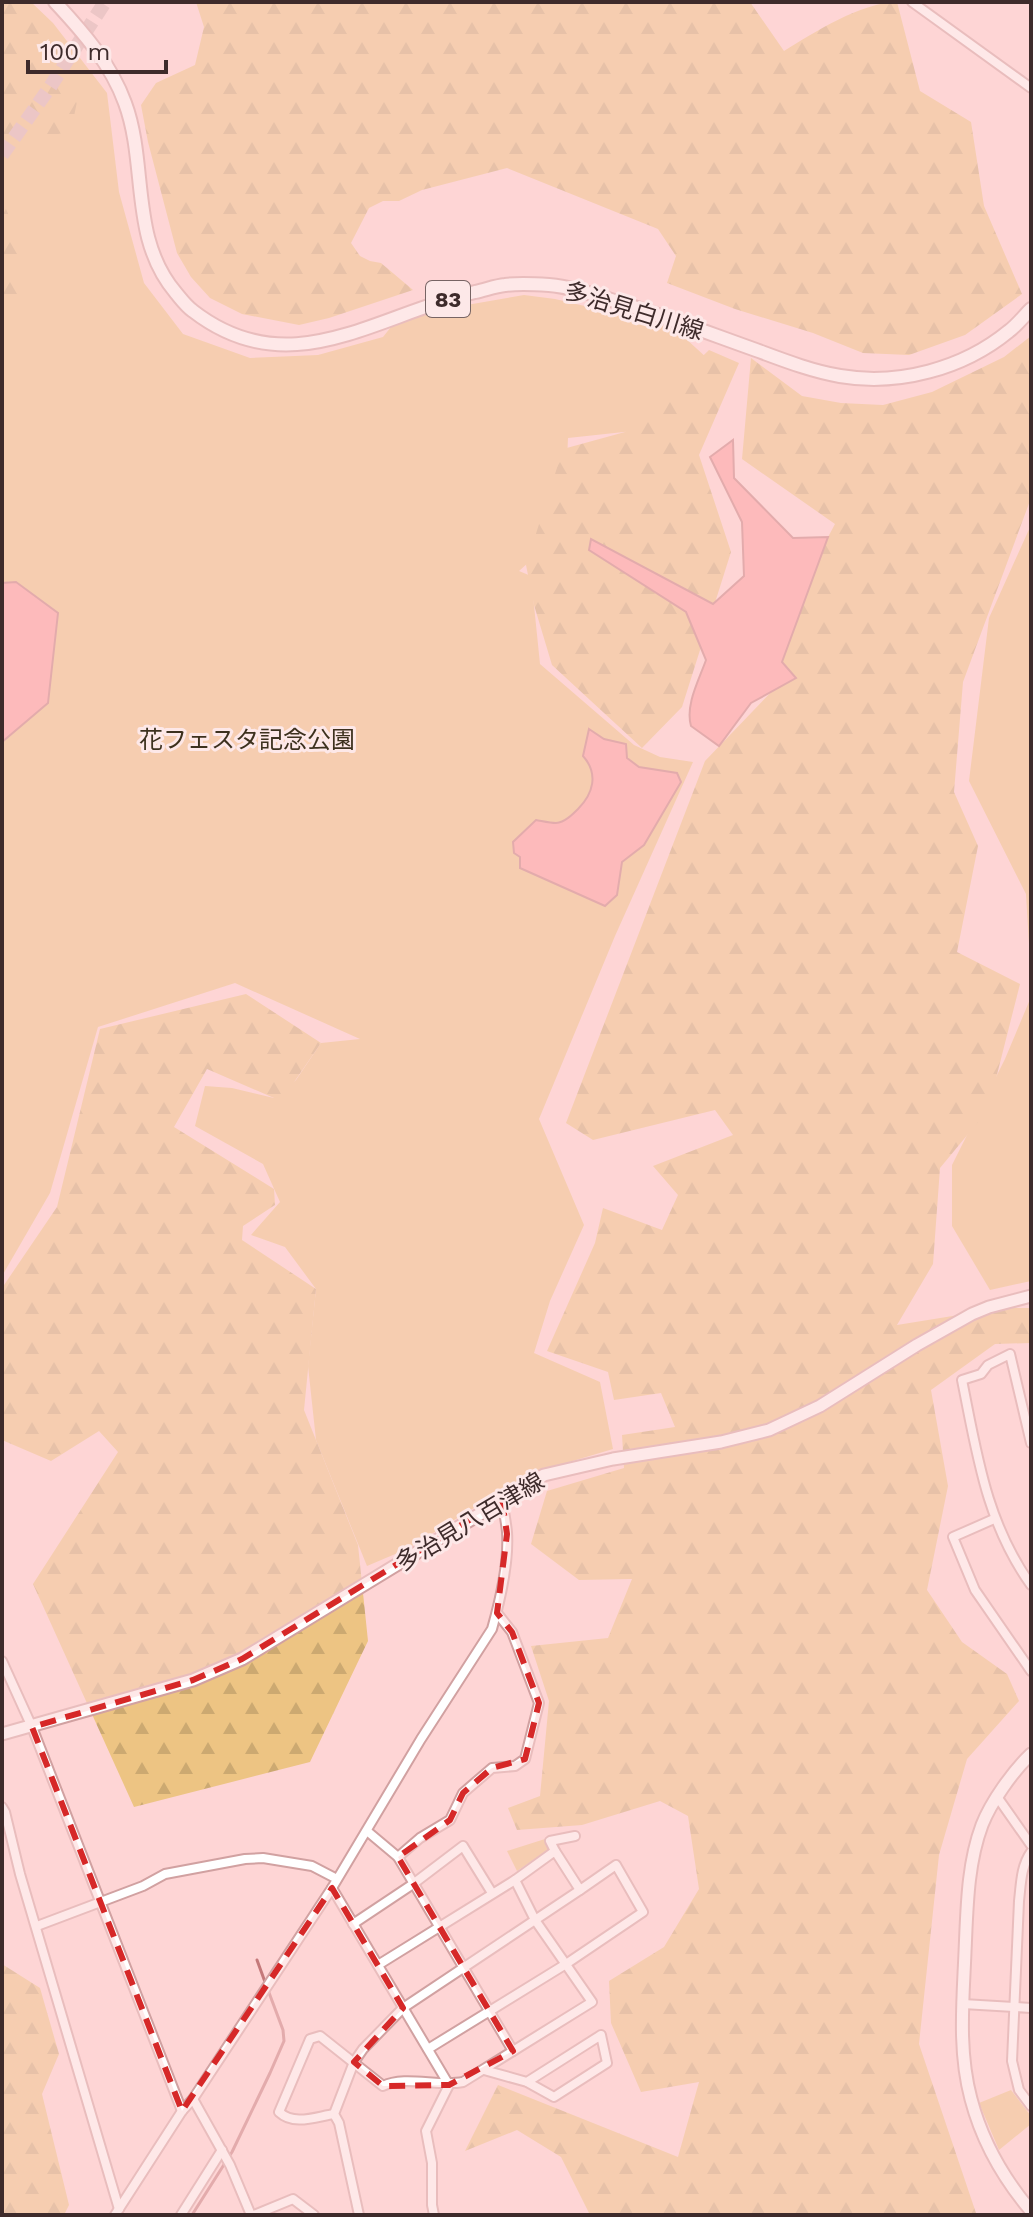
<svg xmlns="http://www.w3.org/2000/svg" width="1033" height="2217" viewBox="0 0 1033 2217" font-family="'Work Sans','Noto Sans JP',sans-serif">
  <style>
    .green { fill: #edc483 }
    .forest { fill: url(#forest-firs) }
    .water { fill: #fd9a9c; stroke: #c4797a; stroke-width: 2 }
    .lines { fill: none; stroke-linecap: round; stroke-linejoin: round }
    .stream { stroke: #c4797a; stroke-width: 3 }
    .highway-tunnel { stroke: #d8b3b3; stroke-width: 14; stroke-dasharray: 14 7; stroke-linecap: butt }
    .street-casing { stroke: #d1a1a1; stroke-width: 12 }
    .secondary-casing { stroke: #d1a1a1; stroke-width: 15 }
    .primary-casing { stroke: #d1a1a1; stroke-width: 16 }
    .street { stroke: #fff; stroke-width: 8 }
    .secondary { stroke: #fff; stroke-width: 11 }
    .primary { stroke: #fff; stroke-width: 12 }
    .marked { fill: none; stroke: #d62828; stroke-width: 6; stroke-dasharray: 16 10; stroke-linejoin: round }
    .labels { text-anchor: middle; stroke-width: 6; stroke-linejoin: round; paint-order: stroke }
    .shield { fill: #fde8e8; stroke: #776464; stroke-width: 2 }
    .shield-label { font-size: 22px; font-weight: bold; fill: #3e2b2b }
    .street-label { font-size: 24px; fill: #3e2b2b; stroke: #fde8e8 }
    .park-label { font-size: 24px; fill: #3d311e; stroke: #fde8e8 }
  </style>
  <defs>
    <pattern id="forest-firs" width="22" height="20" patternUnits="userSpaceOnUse" patternTransform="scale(2)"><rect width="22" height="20" fill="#edc483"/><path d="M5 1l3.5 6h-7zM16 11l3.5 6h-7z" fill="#cca971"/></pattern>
  </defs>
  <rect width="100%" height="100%" fill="#fed5d5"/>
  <g class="green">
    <polygon points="2,2 31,2 53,23 107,93 119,192 144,283 183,334 250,358 318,355 383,337 391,327 432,311 524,295 555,299 673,327 719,369 633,431 568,438 565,506 538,554 519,571 531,576 540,664 634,745 660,757 693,762 615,936 539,1119 584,1225 550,1301 534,1353 600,1382 613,1449 529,1474 407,1549 367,1566 316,1440 308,1366 316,1289 285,1247 251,1235 280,1202 263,1164 195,1126 205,1086 232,1088 274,1098 296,1080 321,1043 360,1039 235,983 98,1027 50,1193 2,1276"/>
    <polygon points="1031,525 1031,977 1026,894 969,781 989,618"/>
    <polygon points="1031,997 1031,1281 990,1290 952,1226 952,1165 1005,1059"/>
    <polygon points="545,1839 551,1848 517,1871 507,1851"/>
    <polygon points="1011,2090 1031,2116 1031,2124 999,2150 979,2103"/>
  </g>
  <g class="forest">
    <polygon points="2,2 31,3 80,87 71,131 17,144 2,176"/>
    <path d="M196 2H750L784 51C813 33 862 2 897 2L920 91 971 122 984 206 1022 294 965 335 909 355 863 353 813 333 735 309 667 283 676 256 658 229 507 168 422 190 399 201H383L369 208 351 243 360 256 370 261 381 263 413 290 329 318 299 325 242 314 210 298 191 277 177 253 148 142 141 105 156 83 195 65 204 27Z"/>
    <polygon points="2,200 25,252 23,318 2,321"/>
    <polygon points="1031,336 1031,498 963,682 954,792 978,846 957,952 1020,984 988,1110 940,1168 933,1264 897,1325 1002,1308 1031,1308 1031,1343 995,1344 931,1390 948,1486 927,1590 962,1642 1007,1674 1019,1701 967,1759 939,1855 919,2044 976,2213 968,2215 590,2215 561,2157 517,2130 465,2151 498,2085 678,2157 699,2082 641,2092 611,2023 609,1981 664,1947 699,1889 688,1816 660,1801 582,1825 517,1830 508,1808 540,1796 549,1701 531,1646 608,1638 632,1579 579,1580 531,1544 547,1491 624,1468 622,1435 675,1427 661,1393 614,1400 608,1372 547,1351 595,1243 603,1208 662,1230 678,1195 653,1166 733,1135 715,1110 593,1140 566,1123 705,761 776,687 803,584 835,524 742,459 751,358 802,396 841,403 883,405 932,392 1004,357"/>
    <polygon points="709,350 739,363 699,455 731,552 682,707 642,748 552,665 534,605 526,565 563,449 625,432"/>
    <polygon points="246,994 321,1043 281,1101 207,1069 174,1127 274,1189 275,1205 243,1226 242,1240 316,1289 304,1410 358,1545 368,1641 310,1762 134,1807 33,1584 118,1452 99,1431 51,1461 2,1440 2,1288 57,1207 100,1029"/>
    <polygon points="2,1964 40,1988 59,2054 42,2094 69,2205 64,2215 2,2215"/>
  </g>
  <g class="water">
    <path d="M733 440 734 478 793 538 828 537 782 662 796 678 751 703 719 746 691 726C685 705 699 680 706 660L686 612 589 550 591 539 713 604 744 576 742 522 710 457Z"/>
    <polygon points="16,582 58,613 48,703 2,742 2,583"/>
    <path d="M589 729 604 739 626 744 627 758 639 767 677 773 681 782 644 845 622 862 617 895 605 906 520 868V857L514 853 513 842 536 820C542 821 550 823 556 823 565 822 572 815 578 809 593 794 599 774 583 756Z"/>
  </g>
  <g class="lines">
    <g class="stream">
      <polyline points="257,1960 265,1982"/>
      <polyline points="192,2215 232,2152 270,2073 284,2041 283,2030 268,1990"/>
    </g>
    <polyline class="highway-tunnel" points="2,155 50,87 105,2"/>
    <g class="street-casing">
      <g id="street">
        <polyline points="912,2 1031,88"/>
        <path d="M1031 1443 1010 1354 988 1365 981 1374 962 1380C977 1454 986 1522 1031 1585"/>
        <polyline points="994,1519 953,1537 975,1590 1031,1671"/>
        <polyline points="2,1661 32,1727 182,2111"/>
        <polyline points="998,1798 1031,1845"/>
        <polyline points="2,1807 5,1812 20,1874 119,2209"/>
        <polyline points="367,1831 398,1857 513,2051"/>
        <polyline points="555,1851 550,1841 575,1836"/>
        <path d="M1031 1852C1021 1866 1021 1884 1019 1901L1012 2061 1019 2090 1031 2106"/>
        <polyline points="398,1857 420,1838 450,1820 463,1793 492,1768 515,1766 525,1759 539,1703 512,1632 497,1613"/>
        <polyline points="332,1888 449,2085"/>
        <polyline points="353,1924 413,1884 463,1846 492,1893"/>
        <polyline points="37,1926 143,1886 165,1874 245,1859 263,1858 312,1866 337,1879"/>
        <polyline points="378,1965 515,1880 555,1851 580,1890 616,1865 643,1912 566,1964 428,2049"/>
        <polyline points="963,2004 1031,2008"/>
        <polyline points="484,2070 527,2082 554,2097 607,2063 601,2035 527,2082"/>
        <polyline points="193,2099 230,2165 251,2215"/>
        <path d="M334 2114C315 2117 294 2126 279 2112L310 2039 320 2036 383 2086C405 2075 438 2087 463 2082L592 2002 535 1920 515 1880"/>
        <path d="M115 2215 182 2111 193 2099 332 1888 421 1739 492 1629C500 1601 509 1561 507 1532 506 1522 504 1511 502 1500"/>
        <polyline points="181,2215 222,2150"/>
        <polyline points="254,2215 293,2199 314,2215"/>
        <polyline points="359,2215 339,2123 334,2114 354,2062 363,2049 403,2008 580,1890"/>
        <polyline points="434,2215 432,2205 432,2163 426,2131 449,2085"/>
      </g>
    </g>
    <g class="secondary-casing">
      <g id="secondary">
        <polyline points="2,1734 193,1680 242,1659 544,1475 613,1459 721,1442 769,1430 820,1406 917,1345 972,1314 989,1307 1031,1296"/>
        <path d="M1031 1754C1013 1771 991 1802 982 1825 967 1865 967 1910 965 1952 963 2001 958 2051 971 2099 982 2141 1003 2178 1031 2211"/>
      </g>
    </g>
    <g class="primary-casing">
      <path id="primary" d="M55 2C83 32 111 64 125 103 148 165 129 238 176 293 181 299 186 306 193 311 290 386 375 315 475 292 485 290 495 286 505 285 519 283 535 284 549 285 573 287 598 296 621 303 667 317 711 334 756 350 783 360 811 371 840 376 898 386 963 369 1009 331 1017 325 1024 316 1031 309"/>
    </g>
    <use href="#street" class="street"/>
    <use href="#secondary" class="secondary"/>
    <use href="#primary" class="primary"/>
  </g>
  <path d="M0 0H1033V2217H0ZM502 1500 507 1534 497 1613 512 1632 539 1703 525 1759 492 1768 463 1793 450 1820 398 1857 513 2051 449 2085 383 2086 354 2062 403 2008 332 1888 182 2111 32 1727 193 1680 242 1659Z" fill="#fed5d5" fill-opacity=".55" fill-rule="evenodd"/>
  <path class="marked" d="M502 1500 507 1534 497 1613 512 1632 539 1703 525 1759 492 1768 463 1793 450 1820 398 1857 513 2051 449 2085 383 2086 354 2062 403 2008 332 1888 182 2111 32 1727 193 1680 242 1659Z"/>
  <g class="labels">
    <rect class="shield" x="426" y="281" width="44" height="36" rx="6"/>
    <g class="shield-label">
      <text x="448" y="307">83</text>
    </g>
    <g class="street-label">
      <text transform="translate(634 311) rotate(17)" y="8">多治見白川線</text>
      <text transform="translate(470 1522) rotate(-31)" y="8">多治見八百津線</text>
    </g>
    <g class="park-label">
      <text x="247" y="748">花フェスタ記念公園</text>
    </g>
  </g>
  <rect width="1033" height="2217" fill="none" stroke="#3e2b2b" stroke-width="8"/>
  <path d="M28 60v12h138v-12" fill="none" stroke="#3e2b2b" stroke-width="4"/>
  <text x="40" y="60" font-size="24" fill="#3e2b2b" stroke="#fde8e8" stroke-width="6" paint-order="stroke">100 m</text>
</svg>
